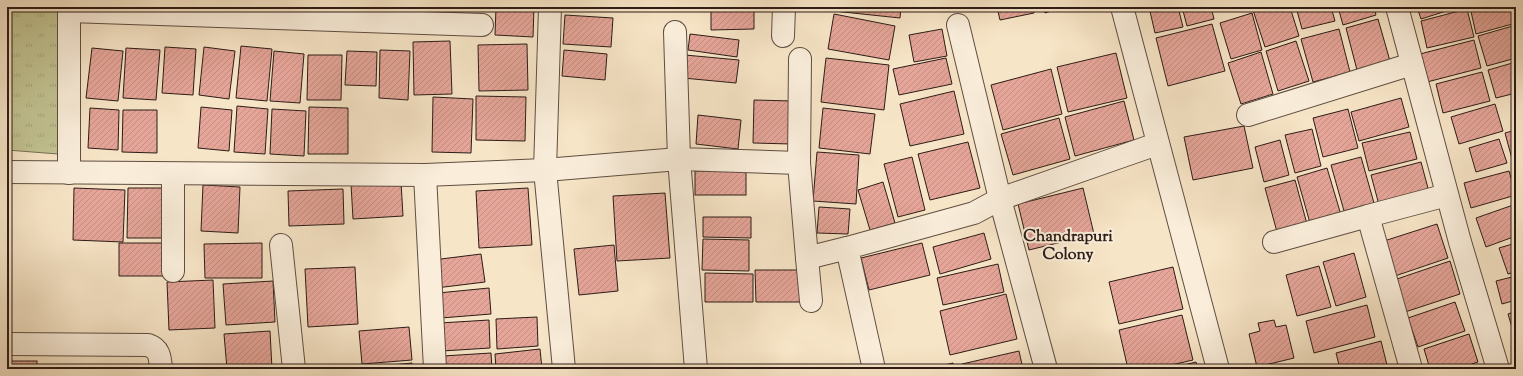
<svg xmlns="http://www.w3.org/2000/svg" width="1523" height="376" viewBox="0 0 1523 376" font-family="'Sorts Mill Goudy',serif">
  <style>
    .park { fill: url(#park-tufts); stroke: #777054 }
    .building { fill: url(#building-hatch); stroke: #2c1c16 }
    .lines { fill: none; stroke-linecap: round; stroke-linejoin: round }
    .minor-casing { stroke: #5f4e42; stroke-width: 24 }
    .minor { stroke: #faeedb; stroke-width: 22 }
    .labels { text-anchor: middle; stroke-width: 4; stroke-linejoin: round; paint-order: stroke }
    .neighbourhood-label { font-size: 16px; font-weight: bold; fill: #2c1c16; stroke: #faeedb }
  </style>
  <defs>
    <pattern id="park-tufts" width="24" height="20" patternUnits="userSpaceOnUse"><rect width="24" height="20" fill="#c2c392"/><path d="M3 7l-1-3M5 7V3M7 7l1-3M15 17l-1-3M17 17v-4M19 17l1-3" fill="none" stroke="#a7a77d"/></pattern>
    <pattern id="building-hatch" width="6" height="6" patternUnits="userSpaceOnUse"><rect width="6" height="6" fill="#e5a599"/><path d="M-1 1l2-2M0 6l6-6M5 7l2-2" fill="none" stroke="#c58d83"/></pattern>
  </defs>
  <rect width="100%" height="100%" fill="#f7e5c7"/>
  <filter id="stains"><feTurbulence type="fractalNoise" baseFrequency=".005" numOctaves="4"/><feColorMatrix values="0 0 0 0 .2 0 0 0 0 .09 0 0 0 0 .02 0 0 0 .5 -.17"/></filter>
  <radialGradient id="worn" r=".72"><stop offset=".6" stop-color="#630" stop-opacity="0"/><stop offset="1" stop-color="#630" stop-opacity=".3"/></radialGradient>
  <polygon class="park" points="7,7 58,7 58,154 7,150"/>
  <g class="building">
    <polygon points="496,7 534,7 533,37 495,35"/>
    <polygon points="626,7 667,7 666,10 626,9"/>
    <polygon points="711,7 754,7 754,29 711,30"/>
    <polygon points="796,7 901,7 900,18"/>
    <polygon points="997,7 1033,7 1034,13 1000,20"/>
    <polygon points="1043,7 1063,7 1045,13"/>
    <polygon points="1149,7 1178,7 1183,27 1155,33"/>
    <polygon points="1182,7 1211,7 1214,19 1187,26"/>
    <polygon points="1252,7 1290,7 1299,36 1265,47"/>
    <polygon points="1296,7 1331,7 1335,21 1302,29"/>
    <polygon points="1338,7 1374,7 1376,15 1343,25"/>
    <polygon points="1417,7 1459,7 1421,19"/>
    <polygon points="1470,7 1516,7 1516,23 1476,34"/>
    <polygon points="1467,9 1474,37 1427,48 1421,21"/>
    <polygon points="1252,13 1262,50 1231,59 1220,23"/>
    <polygon points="834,14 895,26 889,60 828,49"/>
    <polygon points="565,15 613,18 611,47 563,44"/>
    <polygon points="1378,19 1390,61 1357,70 1346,28"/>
    <polygon points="1212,24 1225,71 1168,86 1156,38"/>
    <polygon points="1516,25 1516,58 1487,66 1478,36"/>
    <polygon points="942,29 947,56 914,62 909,35"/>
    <polygon points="1339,29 1350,72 1313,82 1301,39"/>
    <polygon points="690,34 739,40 737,57 688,50"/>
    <polygon points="1474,40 1481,68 1427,82 1420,54"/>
    <polygon points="450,41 452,94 414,95 413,42"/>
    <polygon points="1296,41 1309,81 1278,91 1266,51"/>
    <polygon points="527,44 528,90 479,91 478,45"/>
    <polygon points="241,46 272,49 267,101 236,98"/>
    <polygon points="165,47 196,49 193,95 162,93"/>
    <polygon points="204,47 235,51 229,99 199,95"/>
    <polygon points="92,48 123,51 118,101 86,98"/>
    <polygon points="126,48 160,50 156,100 123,98"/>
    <polygon points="380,50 410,51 408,100 379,98"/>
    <polygon points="564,50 607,54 605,80 562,76"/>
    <polygon points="274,51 304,54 300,103 270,101"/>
    <polygon points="347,51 377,52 376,86 345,85"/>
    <polygon points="1261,52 1273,94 1241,104 1228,63"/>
    <polygon points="1116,53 1127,98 1068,112 1057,67"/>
    <polygon points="308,55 342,55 341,100 307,100"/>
    <polygon points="685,55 739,60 736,83 683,78"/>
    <polygon points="826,58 889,65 884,110 821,102"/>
    <polygon points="946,58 952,84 899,95 893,69"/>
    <polygon points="1516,62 1516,93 1496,98 1488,70"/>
    <polygon points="1051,69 1062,114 1003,130 991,85"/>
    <polygon points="1482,72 1490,101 1443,113 1436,84"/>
    <polygon points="954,91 964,134 910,146 900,104"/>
    <polygon points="476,96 526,97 525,141 476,140"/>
    <polygon points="433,97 473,99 471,153 432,152"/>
    <polygon points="1401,98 1409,127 1359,141 1351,112"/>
    <polygon points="754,100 793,101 791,144 753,143"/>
    <polygon points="1124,101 1134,140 1075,156 1065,117"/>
    <polygon points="1495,104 1503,131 1459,144 1451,117"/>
    <polygon points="237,106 268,109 265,154 234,152"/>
    <polygon points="201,107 232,110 229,151 198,148"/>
    <polygon points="309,107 348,108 348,154 308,154"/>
    <polygon points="90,108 119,110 118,150 88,148"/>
    <polygon points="823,108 875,114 870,154 819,148"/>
    <polygon points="272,109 306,111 304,156 270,154"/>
    <polygon points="1348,109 1358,148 1323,157 1313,118"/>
    <polygon points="123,110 157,110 157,153 122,152"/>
    <polygon points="698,115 741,120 738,149 696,144"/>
    <polygon points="1059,118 1070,159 1013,175 1001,134"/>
    <polygon points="1244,126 1253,168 1193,180 1184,137"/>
    <polygon points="1312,129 1321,166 1295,173 1285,135"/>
    <polygon points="1516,130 1516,158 1512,159 1505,133"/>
    <polygon points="1410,132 1417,159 1369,171 1362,143"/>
    <polygon points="1499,139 1507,163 1476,172 1469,148"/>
    <polygon points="1280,140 1289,175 1264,182 1255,147"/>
    <polygon points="968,142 980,188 930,200 918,154"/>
    <polygon points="817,152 859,155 856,204 813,201"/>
    <polygon points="912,157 925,210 898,217 884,164"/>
    <polygon points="1361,157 1374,203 1344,211 1331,165"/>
    <polygon points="1421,162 1429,192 1379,205 1371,175"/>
    <polygon points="1327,168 1341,215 1310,223 1297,177"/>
    <rect x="695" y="171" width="51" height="24"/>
    <polygon points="1509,171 1516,195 1471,208 1464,183"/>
    <polygon points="1295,180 1307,224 1277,232 1265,188"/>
    <polygon points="401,182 403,216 353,219 351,184"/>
    <polygon points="883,182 895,223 870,230 858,190"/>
    <polygon points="203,185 240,187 238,233 201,231"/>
    <polygon points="74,188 125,190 123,242 73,240"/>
    <polygon points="128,188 166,188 165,238 127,238"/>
    <polygon points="528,188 532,245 479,248 476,191"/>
    <polygon points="1083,188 1094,234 1029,250 1018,204"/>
    <polygon points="343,189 344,224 289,226 288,191"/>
    <polygon points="665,193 670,258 617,261 613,196"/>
    <polygon points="1516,204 1516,236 1486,247 1476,218"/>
    <polygon points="819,207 850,209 848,234 817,233"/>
    <polygon points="703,217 751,217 751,238 703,237"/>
    <polygon points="1437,224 1448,258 1395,276 1384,241"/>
    <polygon points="984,233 991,259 940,274 933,247"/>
    <polygon points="703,239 749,240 749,271 702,270"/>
    <polygon points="119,243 165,243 166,276 119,276"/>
    <polygon points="262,243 262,278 205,278 204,244"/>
    <polygon points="922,243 930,275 869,290 861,258"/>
    <polygon points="1516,243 1516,272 1508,274 1499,248"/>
    <polygon points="614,245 618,291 579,295 574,249"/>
    <polygon points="1354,253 1366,297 1336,306 1323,262"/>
    <polygon points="481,254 485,282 436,288 433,260"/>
    <polygon points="1450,261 1460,294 1405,312 1394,280"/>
    <polygon points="998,264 1004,292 943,305 937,278"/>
    <polygon points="1319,266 1331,307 1297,316 1286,275"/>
    <polygon points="355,267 358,324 308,327 305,269"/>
    <polygon points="1173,267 1183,309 1119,324 1109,282"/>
    <polygon points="755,270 801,270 801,302 756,302"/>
    <polygon points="705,273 753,274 753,302 705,302"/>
    <polygon points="1516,276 1516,300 1502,304 1496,281"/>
    <polygon points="213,280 215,328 169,330 167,282"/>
    <polygon points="273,281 275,322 226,325 223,284"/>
    <polygon points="489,288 491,314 441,318 438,293"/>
    <polygon points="1006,294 1017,339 950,355 940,311"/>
    <polygon points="1455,302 1465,331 1418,347 1408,318"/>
    <polygon points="1367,305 1375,337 1314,353 1306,321"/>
    <polygon points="1516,311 1516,341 1508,314"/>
    <polygon points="1182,315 1193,360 1154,369 1128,369 1119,330"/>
    <polygon points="537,317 538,346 497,349 496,319"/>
    <polygon points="489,320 490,348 442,351 440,323"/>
    <polygon points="1274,320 1276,327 1286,325 1294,358 1257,367 1249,334 1260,331 1258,323"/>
    <polygon points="409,327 412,360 362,364 359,331"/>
    <polygon points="270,331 272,369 227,369 224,334"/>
    <polygon points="1469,334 1478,362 1457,369 1430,369 1424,349"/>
    <polygon points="1381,341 1388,369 1340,369 1336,353"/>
    <polygon points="540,349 542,369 496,369 495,354"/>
    <polygon points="1019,351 1023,369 963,369 962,364"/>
    <polygon points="491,353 492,369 444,369 443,356"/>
    <rect x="7" y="361" width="30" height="8"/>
    <polygon points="1196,362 1198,369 1167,369"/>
    <polygon points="412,363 412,369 362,369 362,368"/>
    <polygon points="953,363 954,369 928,369"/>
  </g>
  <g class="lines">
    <g class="minor-casing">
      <g id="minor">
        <polyline points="550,7 545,170 564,369"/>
        <polyline points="1122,7 1218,369"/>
        <polyline points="1397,7 1460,242 1498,369"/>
        <polyline points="69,11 482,25"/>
        <polyline points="958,25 1000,199 1046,369"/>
        <polyline points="675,32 679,159 799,163 807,258 847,248"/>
        <polyline points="783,36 784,7"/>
        <polyline points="1248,115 1412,64"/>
        <polyline points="799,163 800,59"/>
        <polyline points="7,172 425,175 545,170 679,159 696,369"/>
        <polyline points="69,173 69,7"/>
        <polyline points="425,175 435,369"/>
        <polyline points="1274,242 1368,216"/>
        <polyline points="281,245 294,369"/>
        <polyline points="807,258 811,301"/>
        <polyline points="173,271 173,174"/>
        <path d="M7 344 148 345C160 349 160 358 161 369"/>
        <polyline points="1410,365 1368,216 1447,195"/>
        <polyline points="874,369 847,248 974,213 1000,199 1157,144"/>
      </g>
    </g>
    <use href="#minor" class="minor"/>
  </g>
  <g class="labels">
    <g class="neighbourhood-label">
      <text x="1068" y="241">Chandrapuri<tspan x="1068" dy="18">Colony</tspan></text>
    </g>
  </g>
  <rect width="1523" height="376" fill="none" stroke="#f7e5c7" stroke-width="24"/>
  <rect x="8" y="8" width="1507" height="360" fill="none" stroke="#2c1c16" stroke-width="2"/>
  <rect x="12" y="12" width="1499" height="352" fill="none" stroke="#2c1c16"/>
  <rect width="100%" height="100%" filter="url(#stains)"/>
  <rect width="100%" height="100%" fill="url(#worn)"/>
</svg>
